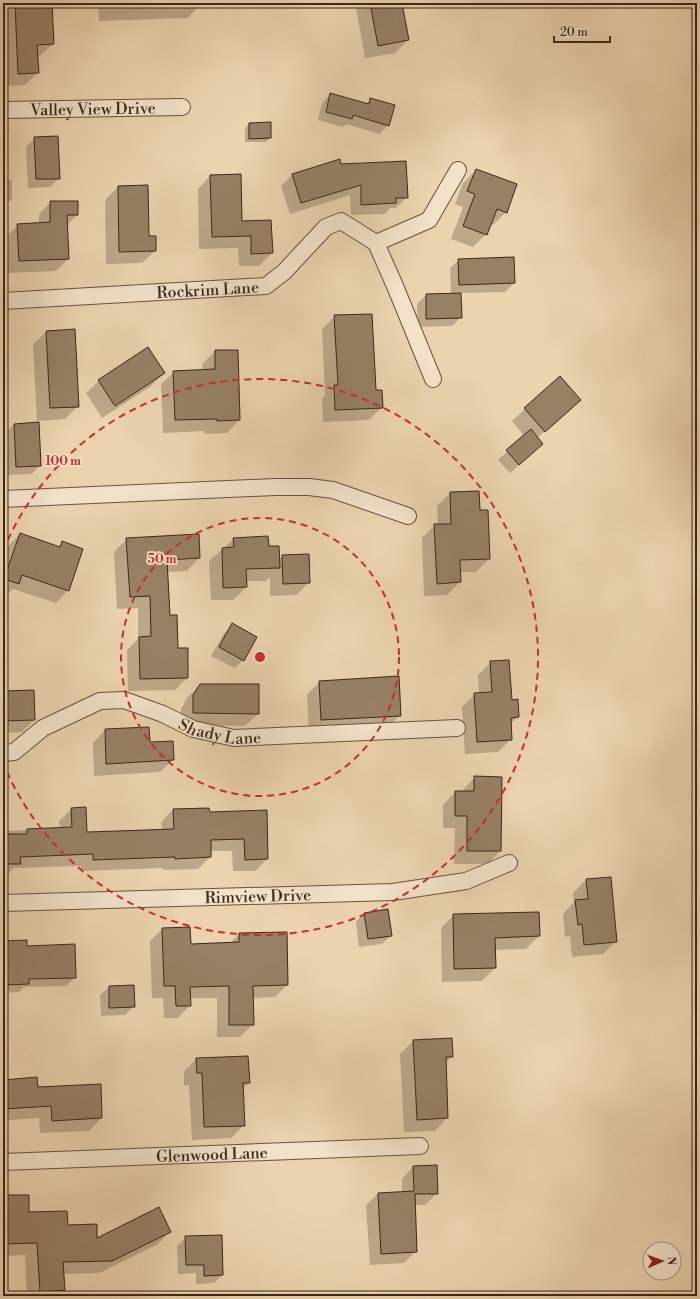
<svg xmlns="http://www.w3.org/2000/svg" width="700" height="1299" viewBox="0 0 700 1299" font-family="'Libre Bodoni',serif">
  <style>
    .shadow { fill: #0003 }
    .building { fill: #968066; stroke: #3a2719 }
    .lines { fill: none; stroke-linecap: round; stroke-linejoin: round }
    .street-casing { stroke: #66523e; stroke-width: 18 }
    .street { stroke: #f1e2ca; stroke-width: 16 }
    .ring { fill: none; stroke: #d62828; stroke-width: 2; stroke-dasharray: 7 5 }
    .labels { text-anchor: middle; stroke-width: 3.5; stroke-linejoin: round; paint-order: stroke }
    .street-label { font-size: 16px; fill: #3a2719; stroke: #f1e2ca }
    .centre { fill: #d62828; stroke: #f1e2ca; stroke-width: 2 }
    .ring-label { font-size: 12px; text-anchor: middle; font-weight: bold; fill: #d62828; stroke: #f1e2ca; stroke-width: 3.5; stroke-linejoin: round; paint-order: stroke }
  </style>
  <rect width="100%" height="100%" fill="#ead3ad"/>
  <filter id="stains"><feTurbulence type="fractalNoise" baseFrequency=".005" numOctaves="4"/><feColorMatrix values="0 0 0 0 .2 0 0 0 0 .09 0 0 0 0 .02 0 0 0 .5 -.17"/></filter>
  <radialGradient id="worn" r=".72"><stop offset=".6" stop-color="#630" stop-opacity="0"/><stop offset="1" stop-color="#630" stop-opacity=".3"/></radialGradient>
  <g class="shadow">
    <polygon points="9,3 51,3 53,44 40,56 37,57 38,72 25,85 6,86 3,9"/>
    <polygon points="98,3 201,3 188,18 99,21"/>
    <polygon points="355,3 401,3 408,40 395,53 365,58"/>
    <polygon points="331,94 366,104 371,99 388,125 380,134 346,124 343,127 318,120 322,103"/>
    <polygon points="249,124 270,138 266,142 245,142 245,128"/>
    <polygon points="35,138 59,178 50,187 28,188 26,147"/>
    <polygon points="341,165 407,197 396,208 390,208 385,214 351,215 350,195 290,214 281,186 292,175"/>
    <polygon points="476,170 506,212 493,225 490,224 486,234 473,247 451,239 463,207 455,204 463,183"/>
    <polygon points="210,176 241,222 272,253 259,266 239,266 238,248 199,249 198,189"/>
    <polygon points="3,180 12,180 12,199 3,208"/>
    <polygon points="118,187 155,251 142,263 106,264 105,200"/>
    <polygon points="51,202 77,215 67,225 68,259 56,271 7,273 6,237 18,225 39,224 39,214"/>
    <polygon points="459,260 514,283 505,292 460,293 461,317 452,326 418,327 417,304 426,295 451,294 450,268"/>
    <polygon points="335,316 382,407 369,420 323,422 322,399 325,396 322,329"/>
    <polygon points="46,332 78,406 65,419 37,421 33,344"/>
    <polygon points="215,351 239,420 227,433 205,434 204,431 163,433 161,384 174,372 203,371 202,364"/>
    <polygon points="164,373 151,386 102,418 86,393 99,381"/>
    <polygon points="560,377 567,412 537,438 533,452 510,473 498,460 524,436 512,421"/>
    <polygon points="38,423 40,465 32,474 7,475 5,433 14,425"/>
    <polygon points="450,493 479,511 489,559 476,572 460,572 460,582 447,595 424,596 422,538 435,525 438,525 437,506"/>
    <polygon points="20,534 58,547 62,543 68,590 56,603 13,589 5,596 3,595 3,559 7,547"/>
    <polygon points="127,539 199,558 187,571 167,572 170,616 177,649 187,678 175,690 128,691 127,650 138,639 138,608 117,609 114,552"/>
    <polygon points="234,539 279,559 282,556 309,582 297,595 270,596 270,577 266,581 245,581 246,587 233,600 211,600 209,561"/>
    <polygon points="233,625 243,660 235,668 211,656 224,633"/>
    <polygon points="491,662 518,717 510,724 511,739 498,752 465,754 462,707 475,694 479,694 478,675"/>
    <polygon points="320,682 400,715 387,728 309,733 307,694"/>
    <polygon points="200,685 258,714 245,726 181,725 181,709 187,698"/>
    <polygon points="3,692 34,720 22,732 3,733"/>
    <polygon points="105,730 149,743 173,760 160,772 94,776 93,743"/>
    <polygon points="474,778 501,778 500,851 488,864 454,864 455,828 443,828 443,805 455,792 461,792"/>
    <polygon points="72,809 86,833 162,830 161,822 173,810 209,813 266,811 267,859 255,871 233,871 232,851 210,851 210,857 198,869 163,870 163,868 81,871 81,866 14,868 7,875 3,876 3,831 60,829 59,821"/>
    <polygon points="586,880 616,941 603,954 572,957 570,936 565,937 563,914 574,902 573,893"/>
    <polygon points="364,913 391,935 382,944 359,947 356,922"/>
    <polygon points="454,915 539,936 526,949 494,950 495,968 482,981 442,982 441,928"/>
    <polygon points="162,929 190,945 230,943 239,934 287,985 275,997 252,998 252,1025 240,1037 217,1037 217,998 190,998 190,1005 178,1018 164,1018 163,998 152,998 150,941"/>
    <polygon points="26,941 26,947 75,977 66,986 24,987 19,992 3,993 3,942"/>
    <polygon points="109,987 134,1006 125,1015 101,1016 100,995"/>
    <polygon points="413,1041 452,1056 445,1063 447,1118 435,1131 404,1132 400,1054"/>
    <polygon points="196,1059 249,1082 242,1089 244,1125 231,1138 192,1140 189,1085 184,1085 184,1072"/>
    <polygon points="3,1081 37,1088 100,1085 101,1118 89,1131 40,1133 39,1118 9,1120 3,1126"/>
    <polygon points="413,1167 437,1193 425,1205 414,1205 416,1251 404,1263 370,1265 366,1205 378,1194 402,1192 402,1179"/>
    <polygon points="3,1196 28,1213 67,1226 96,1239 170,1231 158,1244 99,1273 63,1274 64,1290 58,1296 27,1296 25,1255 3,1256"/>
    <polygon points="186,1237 222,1275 214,1283 196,1284 196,1273 178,1274 177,1246"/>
  </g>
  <g class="building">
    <polygon points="15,3 52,3 54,44 37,45 39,73 18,74"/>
    <polygon points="370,3 402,3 409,40 378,46"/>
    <polygon points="330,93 369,104 370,98 395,105 389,126 353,115 352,119 326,112"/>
    <polygon points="271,122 271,138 249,139 249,123"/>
    <polygon points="58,136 60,179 36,179 34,137"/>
    <polygon points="340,159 341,164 406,161 408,198 396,198 396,203 361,205 361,185 301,203 292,174"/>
    <polygon points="476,169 517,184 507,213 497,209 487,235 463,226 475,194 467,191"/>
    <polygon points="241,174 242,221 271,220 273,253 251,254 251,236 212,237 210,175"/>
    <polygon points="148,185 149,236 156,236 156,251 119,252 118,186"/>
    <polygon points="50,201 78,201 78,215 67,215 69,259 19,261 17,224 50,222"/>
    <polygon points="514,257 515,283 459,285 458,259"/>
    <polygon points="461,293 462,318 426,319 426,294"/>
    <polygon points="372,314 376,390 382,390 383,408 335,410 334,385 338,385 334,315"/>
    <polygon points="75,329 79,407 50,408 46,331"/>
    <polygon points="148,347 165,373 115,406 98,380"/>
    <polygon points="215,350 238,350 240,420 217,421 217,419 175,420 173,371 215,369"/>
    <polygon points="560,376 581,400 545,432 524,408"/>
    <polygon points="39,422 41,466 16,467 14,424"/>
    <polygon points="531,429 543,444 519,465 506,450"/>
    <polygon points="479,491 480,510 488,510 490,559 460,560 461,582 437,584 434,524 451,524 450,492"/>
    <polygon points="20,533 60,547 62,541 83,549 69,591 22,575 19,584 4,579"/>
    <polygon points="199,534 200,558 167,560 170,615 177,615 178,648 188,648 188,678 140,679 139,637 151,636 150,596 130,597 126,538"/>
    <polygon points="268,536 269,546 279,546 280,568 246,569 247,587 223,588 222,548 234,547 233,538"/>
    <polygon points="309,554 310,583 283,584 282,555"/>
    <polygon points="232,623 257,637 244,661 219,647"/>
    <polygon points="509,660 512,700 518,699 519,717 511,718 512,740 477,742 474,693 492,692 490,661"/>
    <polygon points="399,676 401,716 321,720 319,681"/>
    <polygon points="200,684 259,684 259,714 193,713 193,695"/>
    <polygon points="34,690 35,720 3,721 3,691"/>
    <polygon points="149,727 150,742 173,741 174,760 106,764 105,729"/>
    <polygon points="474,776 502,777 501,851 467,851 467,816 455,816 455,791 474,791"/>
    <polygon points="86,807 87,832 174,829 173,809 209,808 210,812 267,810 268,859 245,860 244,839 211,840 211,857 175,859 175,857 93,860 93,854 20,857 21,864 3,864 3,834 27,834 27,829 72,827 71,808"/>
    <polygon points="611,877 617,942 584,945 582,924 578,925 575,900 588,899 586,879"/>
    <polygon points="388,909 392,936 368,939 364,913"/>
    <polygon points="539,912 540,936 495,938 496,968 454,969 453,914"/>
    <polygon points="190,927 191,944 239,942 239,933 287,932 288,985 253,986 254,1025 229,1025 229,986 190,987 191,1006 176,1006 175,986 164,986 162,928"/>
    <polygon points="27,940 27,946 75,944 76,978 29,979 29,984 4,985 3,941"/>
    <polygon points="134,985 135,1007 109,1008 109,986"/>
    <polygon points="452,1038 453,1057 446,1057 448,1118 417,1120 413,1040"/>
    <polygon points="248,1056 250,1083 243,1083 245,1126 204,1127 202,1073 197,1073 196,1058"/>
    <polygon points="37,1077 38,1087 101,1084 102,1118 52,1121 51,1106 3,1109 3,1080"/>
    <polygon points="437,1165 438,1194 415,1194 417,1252 381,1254 378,1193 414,1191 413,1166"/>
    <polygon points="3,1195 29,1195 29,1212 67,1211 68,1225 97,1224 97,1238 159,1207 171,1232 112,1261 63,1262 65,1290 40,1292 37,1243 3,1244"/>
    <polygon points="222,1235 223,1275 204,1276 204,1265 186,1265 185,1236"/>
  </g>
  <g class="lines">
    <g class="street-casing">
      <g id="street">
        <path id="s1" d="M3 110 182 107"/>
        <polyline points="376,243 429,220 458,170"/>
        <path id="s2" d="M3 301 266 286 284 272 326 227 341 221 376 243 395 286 433 379"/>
        <polyline points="3,499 275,487 309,487 333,490 408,516"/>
        <path id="s3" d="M3 753 14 752 43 728 100 701 124 700 163 714 193 729 234 738 457 728"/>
        <path id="s4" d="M3 903 393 892 466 881 509 863"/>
        <path id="s5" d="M3 1162 420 1146"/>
      </g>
    </g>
    <use href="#street" class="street"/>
  </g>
  <g class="ring">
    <circle cx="260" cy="657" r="139"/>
    <path d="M3 551A278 278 0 1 1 3 763"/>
  </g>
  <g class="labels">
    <g class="street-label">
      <text dy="6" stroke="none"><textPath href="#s1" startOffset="90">Valley View Drive</textPath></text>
      <text dy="6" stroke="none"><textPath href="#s2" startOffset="205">Rockrim Lane</textPath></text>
      <text dy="6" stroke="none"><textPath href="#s3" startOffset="238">Shady Lane</textPath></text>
      <text dy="6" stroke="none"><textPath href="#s4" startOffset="255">Rimview Drive</textPath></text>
      <text dy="6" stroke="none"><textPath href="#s5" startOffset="209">Glenwood Lane</textPath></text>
    </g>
  </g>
  <circle cx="260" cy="657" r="6" class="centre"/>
  <g class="ring-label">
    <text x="63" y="465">100 m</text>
    <text x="162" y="563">50 m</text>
  </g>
  <rect width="700" height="1299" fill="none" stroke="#ead3ad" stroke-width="16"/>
  <rect x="4" y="4" width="692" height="1291" fill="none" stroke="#3a2719" stroke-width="2"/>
  <rect x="8" y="8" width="684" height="1283" fill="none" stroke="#3a2719"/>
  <g transform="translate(662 1261) rotate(88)"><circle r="19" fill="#f1e2ca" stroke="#a89783"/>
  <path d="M0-3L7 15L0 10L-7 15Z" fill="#8f2418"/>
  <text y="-6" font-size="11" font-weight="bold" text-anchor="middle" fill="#3a2719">N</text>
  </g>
  <path d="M554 36v6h56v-6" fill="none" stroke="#3a2719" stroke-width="2"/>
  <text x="560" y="36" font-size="12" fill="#3a2719" stroke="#f1e2ca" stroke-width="3" paint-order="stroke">20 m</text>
  <rect width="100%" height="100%" filter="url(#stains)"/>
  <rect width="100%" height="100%" fill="url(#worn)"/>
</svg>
